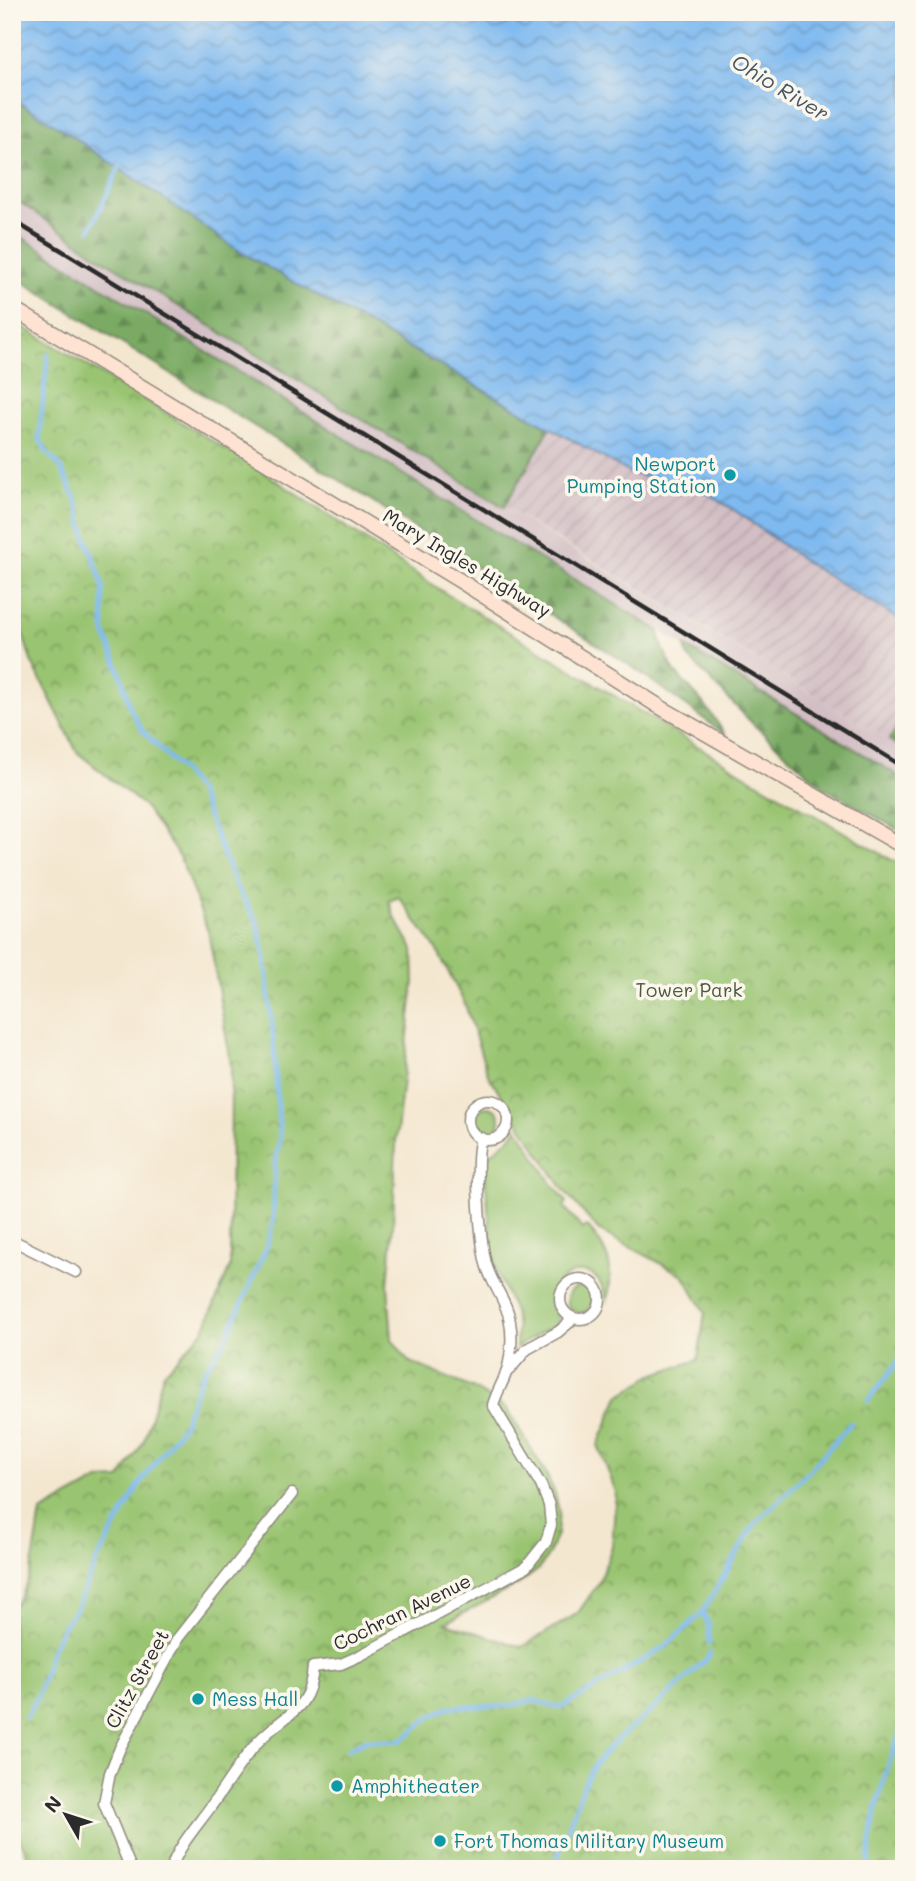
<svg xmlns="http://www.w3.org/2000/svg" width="916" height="1881" viewBox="0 0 916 1881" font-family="Mali,sans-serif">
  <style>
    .industrial { fill: url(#industrial-furrows) }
    .railway { fill: #d2bec4 }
    .grass { fill: #99c471; stroke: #62784e; stroke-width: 2 }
    .forest { fill: url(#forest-firs); stroke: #526a47; stroke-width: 2 }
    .park { fill: url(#park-crowns); stroke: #62784e; stroke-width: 2; fill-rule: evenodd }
    .water { fill: url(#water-waves); stroke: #54728e; stroke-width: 2 }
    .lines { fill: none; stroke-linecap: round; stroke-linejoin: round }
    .stream { stroke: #7eb9f0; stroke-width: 4.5 }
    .street-casing { stroke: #90897e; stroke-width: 13 }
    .secondary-casing { stroke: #90897e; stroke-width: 17 }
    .street { stroke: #fff; stroke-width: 10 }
    .secondary { stroke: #fee3d2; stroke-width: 14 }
    .rail { stroke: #2b2b2b; stroke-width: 4.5 }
    .culture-dot { fill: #0f9aa8; stroke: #fbf7ec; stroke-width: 2.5 }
    .labels { text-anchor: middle; stroke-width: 7; stroke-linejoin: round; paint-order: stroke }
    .culture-label { font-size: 19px; fill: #0d838f; stroke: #fbf7ec; text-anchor: start }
    .street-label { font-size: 19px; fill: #2b2b2b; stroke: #fbf7ec }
    .park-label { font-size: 19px; fill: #4c5940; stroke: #fbf7ec }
    .water-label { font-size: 21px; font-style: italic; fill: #445666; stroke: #fbf7ec }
  </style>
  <defs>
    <pattern id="industrial-furrows" width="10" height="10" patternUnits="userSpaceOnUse" patternTransform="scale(1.75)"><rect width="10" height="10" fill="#d2bec4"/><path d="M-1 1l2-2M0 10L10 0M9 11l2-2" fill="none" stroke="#b4a3a9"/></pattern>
    <pattern id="forest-firs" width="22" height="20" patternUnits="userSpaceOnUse" patternTransform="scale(1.75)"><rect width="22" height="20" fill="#7aaa63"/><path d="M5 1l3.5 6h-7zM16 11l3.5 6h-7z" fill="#648b52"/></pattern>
    <pattern id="park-crowns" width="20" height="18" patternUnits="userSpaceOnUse" patternTransform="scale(1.75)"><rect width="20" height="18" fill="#99c471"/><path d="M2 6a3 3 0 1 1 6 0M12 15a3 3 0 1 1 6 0" fill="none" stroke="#7d9f5d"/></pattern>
    <pattern id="water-waves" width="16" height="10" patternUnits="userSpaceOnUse" patternTransform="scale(1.75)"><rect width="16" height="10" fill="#7eb9f0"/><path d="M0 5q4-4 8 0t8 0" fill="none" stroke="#6797c3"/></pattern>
  </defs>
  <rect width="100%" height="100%" fill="#fbf7ec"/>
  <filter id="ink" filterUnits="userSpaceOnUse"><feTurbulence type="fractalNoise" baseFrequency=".0143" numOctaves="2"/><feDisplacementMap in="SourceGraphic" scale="14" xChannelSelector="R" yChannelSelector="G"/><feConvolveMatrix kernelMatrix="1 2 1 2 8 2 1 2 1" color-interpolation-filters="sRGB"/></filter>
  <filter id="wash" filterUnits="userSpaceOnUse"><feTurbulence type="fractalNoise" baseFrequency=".00686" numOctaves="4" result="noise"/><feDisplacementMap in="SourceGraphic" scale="28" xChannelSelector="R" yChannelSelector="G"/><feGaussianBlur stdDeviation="1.57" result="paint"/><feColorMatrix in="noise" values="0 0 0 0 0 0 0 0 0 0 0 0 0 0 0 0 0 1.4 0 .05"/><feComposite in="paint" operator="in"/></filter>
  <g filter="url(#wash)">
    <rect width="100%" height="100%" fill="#f4e7d0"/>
    <polygon class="industrial" points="720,426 774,539 813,567 904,622 904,717 889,740 504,507 551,428 632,474"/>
    <polygon class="railway" points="12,197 102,259 563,544 904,749 904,779 507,539 12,231"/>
    <g class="grass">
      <circle cx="487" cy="1120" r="13"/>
      <path d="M517 1127 553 1185 567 1202 564 1206 582 1229 587 1226C609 1251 615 1268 607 1301 605 1294 603 1286 598 1280 584 1263 559 1275 554 1293 550 1306 562 1315 556 1326L543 1331 516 1348 517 1327 514 1312 493 1262 484 1164C488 1150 509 1145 517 1127Z"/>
      <circle cx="580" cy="1300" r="13"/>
    </g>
    <g class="forest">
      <polygon points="12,98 59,127 241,252 550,428 504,507 102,259 12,197"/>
      <polygon points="12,231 507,539 658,630 663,648 674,671 704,704 726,735 634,668 278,441 12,275"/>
      <polygon points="685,646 904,779 904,833 824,788 754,725 687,656"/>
      <polygon points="904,717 904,749 889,740"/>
    </g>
    <path class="park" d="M12 320 256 467 448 595 752 779 904 867V1869H34L12 1822V1608C33 1588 36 1540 41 1512L99 1480 120 1479 144 1441 163 1374 204 1330 230 1267 231 1065 209 934 180 858 144 806 77 752 31 661 12 598ZM399 897 438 952 465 1004 488 1075 563 1189 598 1230 683 1275 705 1312 698 1360 652 1375 619 1396 598 1445 616 1492 612 1547 599 1582 578 1613 522 1647 445 1623 519 1584 539 1569 549 1554 557 1534 559 1511 555 1493 544 1470 507 1409 472 1388 408 1361 392 1339 388 1286 393 1224 396 1141 414 982 413 949 394 916 389 901Z"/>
    <polygon class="water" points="12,12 904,12 904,622 813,567 737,512 694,485 632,474 241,252 59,127 12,98"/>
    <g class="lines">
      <g class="stream">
        <polyline points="90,230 121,164"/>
        <polyline points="868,1401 904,1354"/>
        <polyline points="702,1613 709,1625 709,1644"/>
        <polyline points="26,1717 37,1698 50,1653 61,1630 78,1605 97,1560 139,1485 183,1425 202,1374 225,1341 266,1249 273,1223 275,1164 280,1138 273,1034 264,951 257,922 235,884 199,793 183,772 142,730 130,707 122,678 104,630 103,585 87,540 76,499 60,466 47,453 39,437 48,355"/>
        <polyline points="348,1749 366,1740 400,1741 430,1717 449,1707 508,1706 534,1700 554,1707 564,1706 664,1648 702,1613 754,1525 809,1471 851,1423"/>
        <path d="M553 1869 586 1779C602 1747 633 1728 659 1704 676 1689 691 1673 708 1658L710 1653"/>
        <path d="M869 1869C869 1824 886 1766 904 1725"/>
      </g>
    </g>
  </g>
  <g filter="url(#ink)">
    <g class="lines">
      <g class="street-casing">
        <g id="street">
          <circle cx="488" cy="1120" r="20"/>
          <polyline points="12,1240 76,1272"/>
          <circle cx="580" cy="1299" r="20"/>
          <polyline points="509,1370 527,1349 558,1332 570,1322 569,1316"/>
          <polyline points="12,1433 13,1433"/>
          <polyline points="131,1869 104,1803 110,1773 120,1748 178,1638 292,1494"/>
          <path d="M171 1869C178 1847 195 1828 209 1809 225 1787 239 1763 257 1743 283 1713 310 1714 313 1667L341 1664 359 1656 526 1567 546 1542 551 1525 549 1505 541 1485 493 1405C496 1394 501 1386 505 1376 511 1361 513 1338 510 1322 508 1303 493 1286 487 1267 480 1245 474 1159 481 1138"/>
        </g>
      </g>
      <g class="secondary-casing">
        <polyline id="secondary" points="12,308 462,582 660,707 904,847"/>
      </g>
      <use href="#street" class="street"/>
      <use href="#secondary" class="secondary"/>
      <polyline class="rail" points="12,220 904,767"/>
    </g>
  </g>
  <g class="culture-dot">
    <circle cx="730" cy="475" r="7"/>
    <circle cx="198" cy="1699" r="7"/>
    <circle cx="337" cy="1786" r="7"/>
    <circle cx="440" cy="1841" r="7"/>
  </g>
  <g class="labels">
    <g class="culture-label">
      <text x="716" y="471" text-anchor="end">Newport<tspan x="716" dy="22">Pumping Station</tspan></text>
      <text x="212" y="1706">Mess Hall</text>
      <text x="351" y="1793">Amphitheater</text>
      <text x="454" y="1848">Fort Thomas Military Museum</text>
    </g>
    <g class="street-label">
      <text transform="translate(467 563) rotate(31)" y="7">Mary Ingles Highway</text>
      <text transform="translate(402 1612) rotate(-26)" y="7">Cochran Avenue</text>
      <text transform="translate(137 1679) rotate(-61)" y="7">Clitz Street</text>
    </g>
    <g class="park-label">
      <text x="689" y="997">Tower Park</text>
    </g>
    <g class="water-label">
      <text transform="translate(780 88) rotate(31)" y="7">Ohio River</text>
    </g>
  </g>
  <rect width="916" height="1881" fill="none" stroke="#fbf7ec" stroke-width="42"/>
  <g transform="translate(66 1815) rotate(309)" stroke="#fbf7ec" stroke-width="5" paint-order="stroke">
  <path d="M0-5L12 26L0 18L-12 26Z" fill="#2b2b2b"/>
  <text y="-10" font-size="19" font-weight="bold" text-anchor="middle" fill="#2b2b2b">N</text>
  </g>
</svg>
